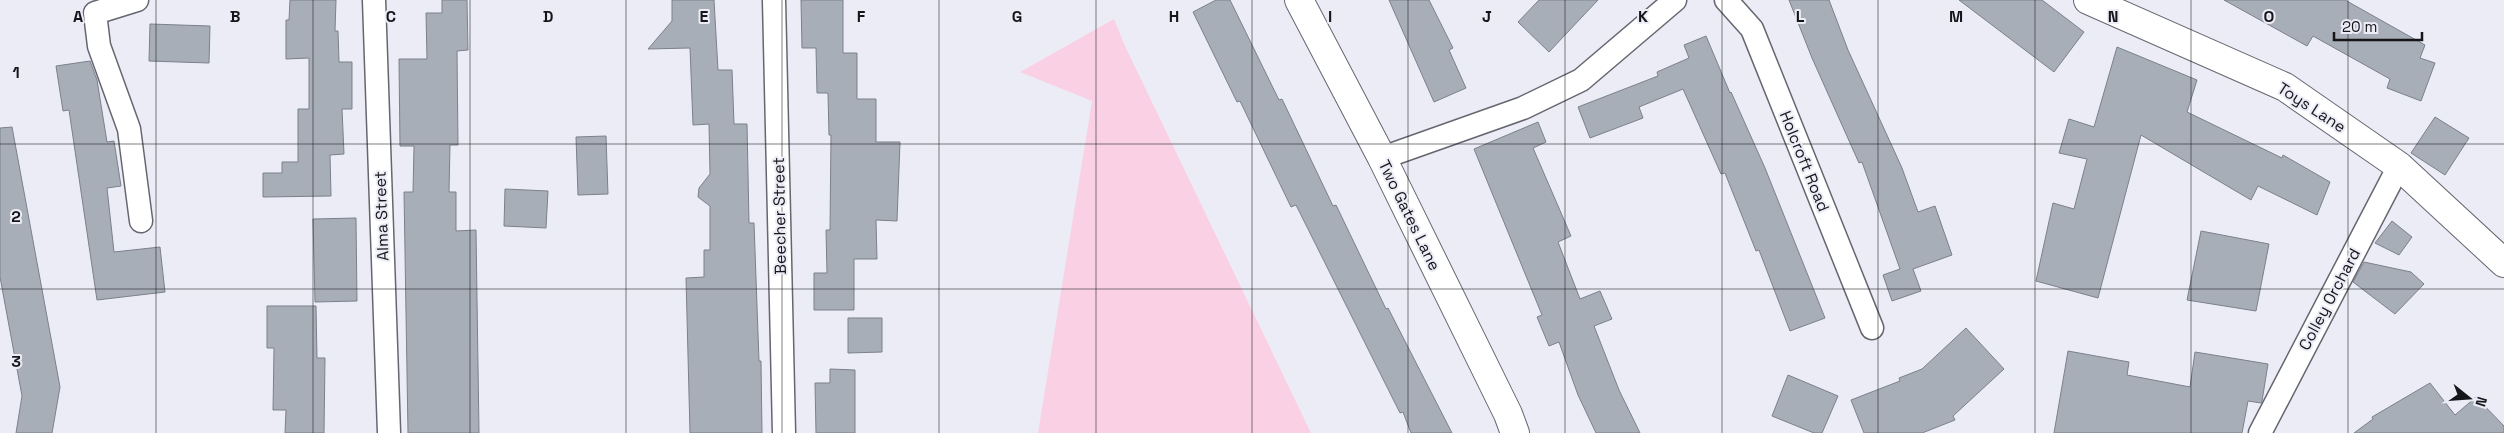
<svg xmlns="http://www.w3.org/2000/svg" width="2504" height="433" viewBox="0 0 2504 433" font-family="'Space Grotesk',sans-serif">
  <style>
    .green { fill: #fad1e4 }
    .building { fill: #a8aeb8; stroke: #7b818a }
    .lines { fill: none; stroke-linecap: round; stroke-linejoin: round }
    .minor-casing { stroke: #666670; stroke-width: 25 }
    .tertiary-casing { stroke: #666670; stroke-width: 30 }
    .minor { stroke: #fff; stroke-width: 22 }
    .tertiary { stroke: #fff; stroke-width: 28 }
    .grid { fill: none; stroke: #161519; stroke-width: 1; stroke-opacity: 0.55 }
    .labels { text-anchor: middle; stroke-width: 4; stroke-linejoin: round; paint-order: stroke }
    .street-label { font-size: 16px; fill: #161519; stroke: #ececf7 }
    .grid-label { font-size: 16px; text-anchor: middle; font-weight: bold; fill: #161519; stroke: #ececf7; stroke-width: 4; stroke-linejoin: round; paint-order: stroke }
  </style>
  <rect width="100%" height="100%" fill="#ececf7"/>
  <polygon class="green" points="1114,19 1125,46 1311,433 1038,433 1092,101 1020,72"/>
  <g class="building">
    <polygon points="290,0 336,0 335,31 338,31 339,62 352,62 352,109 342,109 344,154 330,155 331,196 263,197 263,173 282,173 282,162 298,162 298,109 309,109 309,58 286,59 286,20 289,20"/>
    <polygon points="442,0 467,0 468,50 457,51 458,145 450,145 449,192 456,192 456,231 476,230 479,433 408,433 404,192 413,192 414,146 400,146 399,59 427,59 426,13 442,13"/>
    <polygon points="672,0 714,0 718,70 732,70 734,124 747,124 749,223 754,223 759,361 761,361 762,433 690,433 686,278 704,277 704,250 710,250 710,206 698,197 699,188 710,174 709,124 693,125 690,48 648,49 672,21"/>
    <polygon points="801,0 843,0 843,53 857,53 857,99 876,99 876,142 900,142 897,221 876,220 877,259 854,259 854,310 814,310 814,273 827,273 826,230 830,230 831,135 829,135 828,93 817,93 816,48 802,48"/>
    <polygon points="1216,0 1230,0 1279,100 1282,99 1333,206 1336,205 1386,309 1388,308 1452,433 1411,433 1403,412 1400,413 1296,205 1291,207 1240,101 1237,102 1193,12"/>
    <polygon points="1389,0 1429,0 1453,48 1449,50 1466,88 1434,102"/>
    <polygon points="1539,0 1598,0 1549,52 1518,22"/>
    <polygon points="1789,0 1829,0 1848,50 1902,168 1918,212 1935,206 1952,255 1913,269 1921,291 1892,301 1883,275 1900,269 1862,162 1859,163 1812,58"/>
    <polygon points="1959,0 2042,0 2084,32 2054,72"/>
    <polygon points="2224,0 2345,0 2425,45 2420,58 2435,63 2421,101 2387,88 2390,79 2313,36 2307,46"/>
    <polygon points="150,24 210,26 209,63 149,61"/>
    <polygon points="1706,36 1730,93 1731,92 1765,168 1825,318 1790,331 1759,250 1756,251 1725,173 1721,174 1683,89 1639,107 1643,118 1590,138 1578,107 1658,76 1657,72 1689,58 1684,45"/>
    <polygon points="2117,47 2197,80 2187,112 2282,158 2283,155 2330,182 2317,215 2258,186 2251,200 2141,135 2098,298 2036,281 2053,203 2074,209 2087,159 2059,153 2069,119 2094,127"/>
    <polygon points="90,61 97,80 107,142 114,141 121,186 107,188 114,252 160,247 165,292 97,300 69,110 63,111 56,66"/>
    <polygon points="2435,117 2469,138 2445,175 2411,153"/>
    <polygon points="1538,122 1546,142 1533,148 1571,236 1558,242 1580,299 1600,291 1612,319 1594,326 1619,390 1640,433 1596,433 1578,395 1559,342 1549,346 1537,317 1542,315 1474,149"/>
    <polygon points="12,127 60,387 52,433 16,433 22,396 0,277 0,128"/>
    <polygon points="606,136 608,194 578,195 576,137"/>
    <polygon points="505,189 548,191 546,228 504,226"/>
    <polygon points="356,218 357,301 315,302 313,219"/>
    <polygon points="2392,221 2412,237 2399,255 2375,243"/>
    <polygon points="2201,231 2269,244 2256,311 2187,300"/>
    <polygon points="2364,262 2411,272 2424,284 2395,314 2353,282"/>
    <polygon points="267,306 316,306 317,358 325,358 324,433 285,433 286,410 273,410 274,348 267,348"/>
    <polygon points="848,318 882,318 882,352 848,353"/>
    <polygon points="1966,328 2004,369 1953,416 1955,420 1922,433 1864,433 1851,400 1900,381 1899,378 1922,369"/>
    <polygon points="2068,351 2129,362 2127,375 2190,387 2195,352 2268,364 2262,401 2261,403 2248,401 2242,433 2054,433"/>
    <polygon points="830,369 855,370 855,433 816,433 815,383 830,383"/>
    <polygon points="1788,375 1838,396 1822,433 1814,433 1772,416"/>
    <polygon points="2430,383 2455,415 2476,397 2504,426 2504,433 2354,433 2373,419 2372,417"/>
  </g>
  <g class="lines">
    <g class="minor-casing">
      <g id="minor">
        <polyline points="137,0 95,13 99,46 129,129 141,221"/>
        <polyline points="374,0 389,433"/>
        <polyline points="774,0 784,433"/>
        <polyline points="1726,0 1752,29 1872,328"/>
        <polyline points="1382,158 1523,108 1581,80 1675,0"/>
        <polyline points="2260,433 2399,166"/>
      </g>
    </g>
    <g class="tertiary-casing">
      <g id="tertiary">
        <polyline points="1299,0 1382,158 1508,414 1515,433"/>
        <polyline points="2088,0 2285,87 2399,166 2504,263"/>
      </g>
    </g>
    <use href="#minor" class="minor"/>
    <use href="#tertiary" class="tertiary"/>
  </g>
  <path class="grid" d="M156 0V433M313 0V433M470 0V433M626 0V433M782 0V433M939 0V433M1096 0V433M1252 0V433M1408 0V433M1565 0V433M1722 0V433M1878 0V433M2035 0V433M2191 0V433M2348 0V433M0 144H2504M0 289H2504"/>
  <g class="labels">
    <g class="street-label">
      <text transform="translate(2312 107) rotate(33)" y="6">Toys Lane</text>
      <text transform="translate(1805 161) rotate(68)" y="6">Holcroft Road</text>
      <text transform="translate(1410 215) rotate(64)" y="6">Two Gates Lane</text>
      <text transform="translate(381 216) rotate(-92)" y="6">Alma Street</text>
      <text transform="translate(779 216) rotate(-91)" y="6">Beecher Street</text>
      <text transform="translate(2329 299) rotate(-62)" y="6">Colley Orchard</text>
    </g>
  </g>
  <g class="grid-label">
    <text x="78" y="22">A</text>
    <text x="235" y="22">B</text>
    <text x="391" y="22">C</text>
    <text x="548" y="22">D</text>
    <text x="704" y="22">E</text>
    <text x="861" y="22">F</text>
    <text x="1017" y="22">G</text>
    <text x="1174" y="22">H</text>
    <text x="1330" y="22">I</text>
    <text x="1487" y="22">J</text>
    <text x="1643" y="22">K</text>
    <text x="1800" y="22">L</text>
    <text x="1956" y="22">M</text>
    <text x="2113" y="22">N</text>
    <text x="2269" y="22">O</text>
    <text x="16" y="78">1</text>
    <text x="16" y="222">2</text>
    <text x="16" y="367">3</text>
  </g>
  <g transform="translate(2469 398) rotate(107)" stroke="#ececf7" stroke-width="4" paint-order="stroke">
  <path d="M0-4L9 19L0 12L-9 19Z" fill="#161519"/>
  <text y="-8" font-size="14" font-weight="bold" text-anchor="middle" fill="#161519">N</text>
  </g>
  <path d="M2334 32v8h88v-8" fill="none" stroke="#161519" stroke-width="2.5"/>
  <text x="2342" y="32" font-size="15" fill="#161519" stroke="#ececf7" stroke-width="4" paint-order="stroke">20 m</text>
</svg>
